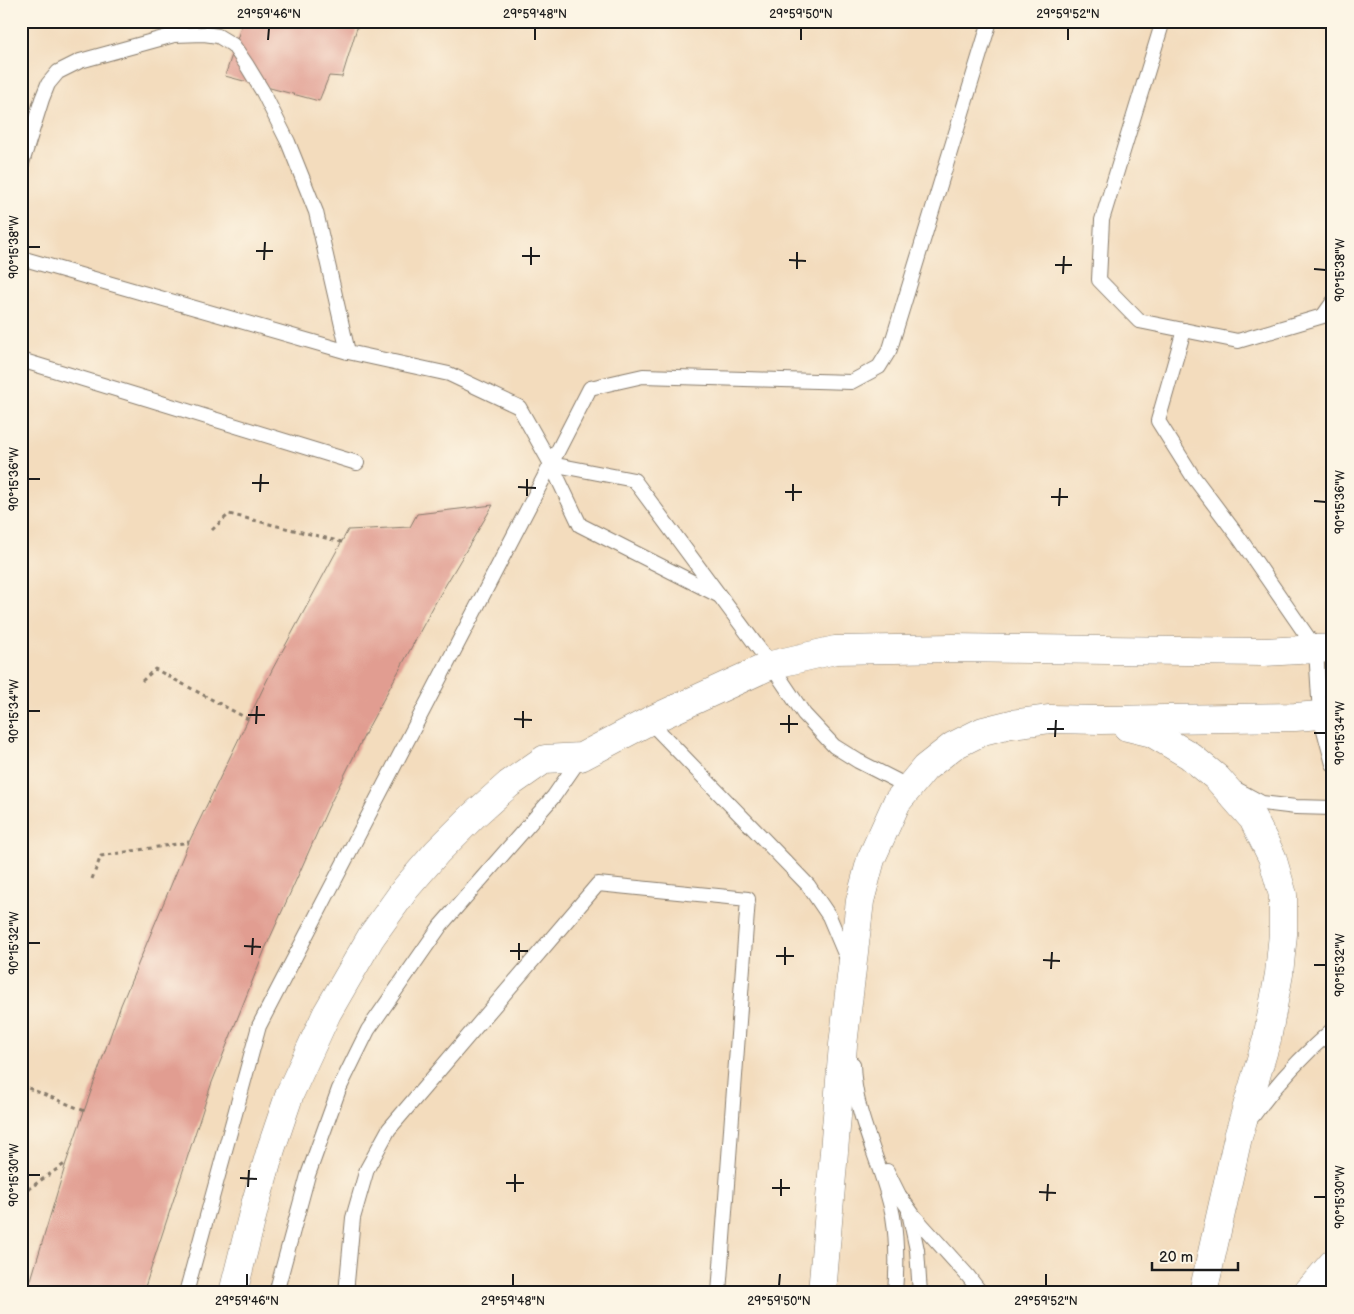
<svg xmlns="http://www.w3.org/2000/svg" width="1354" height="1314" viewBox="0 0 1354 1314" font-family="'Balsamiq Sans',sans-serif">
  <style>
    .building { fill: #e19d91 }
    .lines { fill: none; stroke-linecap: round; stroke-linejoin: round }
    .lane-casing { stroke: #887c6c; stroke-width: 16 }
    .secondary-casing { stroke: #887c6c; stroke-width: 29 }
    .path { stroke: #887c6c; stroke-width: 3; stroke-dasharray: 4 4; stroke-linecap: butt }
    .lane { stroke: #fff; stroke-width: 14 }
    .secondary { stroke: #fff; stroke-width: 28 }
    .ticks { fill: none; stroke: #1c1c1c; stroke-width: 2 }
    .neatline { fill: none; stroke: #1c1c1c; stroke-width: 2 }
    .ticks-label { font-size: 12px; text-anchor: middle; fill: #1c1c1c }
  </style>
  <rect width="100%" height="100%" fill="#fcf5e5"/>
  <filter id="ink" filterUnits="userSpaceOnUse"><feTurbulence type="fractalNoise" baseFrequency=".02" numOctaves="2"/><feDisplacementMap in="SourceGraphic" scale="10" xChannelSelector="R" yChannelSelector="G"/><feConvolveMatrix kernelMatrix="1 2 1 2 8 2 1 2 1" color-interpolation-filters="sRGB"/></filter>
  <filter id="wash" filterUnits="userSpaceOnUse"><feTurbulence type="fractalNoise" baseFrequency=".0096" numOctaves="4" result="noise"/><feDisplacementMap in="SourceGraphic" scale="20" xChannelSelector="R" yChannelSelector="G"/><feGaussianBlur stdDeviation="1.12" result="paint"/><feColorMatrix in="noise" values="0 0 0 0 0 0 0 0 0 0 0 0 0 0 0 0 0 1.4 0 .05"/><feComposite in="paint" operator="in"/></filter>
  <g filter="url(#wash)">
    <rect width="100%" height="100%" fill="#f3dcbd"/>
    <g id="blocks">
      <g class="building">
        <polygon points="243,21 359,21 342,77 329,76 319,101 225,76"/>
        <polygon points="493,505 438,598 368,728 329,806 297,878 265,949 211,1085 143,1293 27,1293 66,1163 121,1005 189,842 272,670 348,530 410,527 417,514"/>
      </g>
    </g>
  </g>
  <g filter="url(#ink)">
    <use href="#blocks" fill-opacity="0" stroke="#887c6c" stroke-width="1"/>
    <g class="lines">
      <g class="lane-casing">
        <g id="lane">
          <polyline points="1163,21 1102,220 1099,280 1139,321 1238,341 1323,316 1333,302"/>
          <polyline points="21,166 42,99 48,84 58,72 80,61 174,35 204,34 218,36 233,45 246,64 263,92 288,142 316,212 348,352"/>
          <polyline points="21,258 348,352 449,374 519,407 551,464 590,388 643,376 851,382 879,367 890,349 990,21"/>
          <polyline points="1184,330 1158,421 1192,475 1240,539 1316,649 1320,715 1333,764"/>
          <polyline points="21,360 357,463"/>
          <polyline points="551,464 634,480 771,665 804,714 834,746 858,761 909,787"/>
          <polyline points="551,464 580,525 718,595"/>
          <polyline points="649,721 808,885 829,916 848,961"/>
          <polyline points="1238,790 1262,803 1296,807 1333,808"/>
          <path d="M853 1064C854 1118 883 1164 893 1216 897 1241 897 1267 895 1293"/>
          <path d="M1253 1116C1277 1082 1301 1057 1333 1029"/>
          <polyline points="887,1171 899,1195 914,1216 968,1276 981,1293"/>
          <polyline points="909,1212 917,1250 920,1293"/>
          <polyline points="186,1293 259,1026 551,464"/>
          <polyline points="276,1293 308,1175 339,1089 368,1030 441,925 554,796 581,757"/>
          <polyline points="346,1293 353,1218 367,1169 389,1129 598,884 748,899 719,1293"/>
        </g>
      </g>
      <g class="secondary-casing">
        <g id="secondary">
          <polyline points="1127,727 1152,733 1189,755 1217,778 1253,819 1272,857 1283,895 1283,934 1279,974 1267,1039 1238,1137 1203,1293"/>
          <polyline points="233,1293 255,1205 271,1149 290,1093 327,1013 371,937 406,888 437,852 473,816 509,784 545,759 581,757 649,721 771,665 835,650 953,648 1264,652 1333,648"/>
          <polyline points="822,1293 843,1045 860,901 871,859 897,802 925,768 953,746 983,731 1011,724 1050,719 1101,720 1295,717 1333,714"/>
          <polyline points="1307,1293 1333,1263"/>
        </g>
      </g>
      <g class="path">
        <polyline points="212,530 229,514 342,542"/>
        <polyline points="142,681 155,669 248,719"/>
        <polyline points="92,879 101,856 189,842"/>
        <polyline points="21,1085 85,1111"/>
        <polyline points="21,1194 66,1163"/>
      </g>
      <use href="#lane" class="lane"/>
      <use href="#secondary" class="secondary"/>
    </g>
  </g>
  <path class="ticks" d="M268 40 269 28M535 40V28M801 40V28M1068 40V28M28 247H40M256 251H273M522 256H540M264 260 265 242M789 260 806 261M531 265V247M1055 265H1072M797 269V252M1314 269 1326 270M1063 274 1064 256M28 479H40M252 483H269M518 487 536 488M260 492 261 474M785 492H802M527 496V479M1051 497H1068M793 501V484M1314 501 1326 502M1059 506 1060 488M28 711H40M248 715H265M514 719 532 720M256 724 257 706M780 724H798M523 728V711M1047 729H1064M789 733V715M1314 733H1326M1055 737 1056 720M28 943H40M244 946 261 947M510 951H528M252 955 253 938M776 956H794M519 960V943M1043 960 1060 961M785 965V947M1314 965H1326M1051 969 1052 952M28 1175H40M240 1178 257 1179M506 1183H524M248 1187 249 1170M772 1188H790M515 1192V1174M1039 1192 1056 1193M781 1196V1179M1314 1197H1326M1047 1201 1048 1184M247 1286V1274M513 1286V1274M779 1286 780 1274M1046 1286V1274"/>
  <rect width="1354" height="1314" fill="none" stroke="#fcf5e5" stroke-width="55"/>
  <path d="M1152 1262v8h86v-8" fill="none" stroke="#1c1c1c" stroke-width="2.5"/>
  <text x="1159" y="1262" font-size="15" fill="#1c1c1c" stroke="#fcf5e5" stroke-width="4" paint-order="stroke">20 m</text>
  <rect x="28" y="28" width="1298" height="1258" class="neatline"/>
  <g class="ticks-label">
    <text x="269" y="18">29°59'46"N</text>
    <text x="535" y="18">29°59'48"N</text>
    <text x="801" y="18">29°59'50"N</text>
    <text x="1068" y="18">29°59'52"N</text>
    <text transform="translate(14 247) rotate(-90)" y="4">90°15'38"W</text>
    <text transform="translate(1340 270) rotate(-90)" y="4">90°15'38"W</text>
    <text transform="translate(14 479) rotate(-90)" y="4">90°15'36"W</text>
    <text transform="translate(1340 502) rotate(-90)" y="4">90°15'36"W</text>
    <text transform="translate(14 711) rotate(-90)" y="4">90°15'34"W</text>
    <text transform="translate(1340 733) rotate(-90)" y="4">90°15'34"W</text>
    <text transform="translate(14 943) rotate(-90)" y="4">90°15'32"W</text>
    <text transform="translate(1340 965) rotate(-90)" y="4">90°15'32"W</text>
    <text transform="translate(14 1175) rotate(-90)" y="4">90°15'30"W</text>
    <text transform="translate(1340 1197) rotate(-90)" y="4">90°15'30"W</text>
    <text x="247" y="1305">29°59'46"N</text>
    <text x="513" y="1305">29°59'48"N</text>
    <text x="779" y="1305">29°59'50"N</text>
    <text x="1046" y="1305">29°59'52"N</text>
  </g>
</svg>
